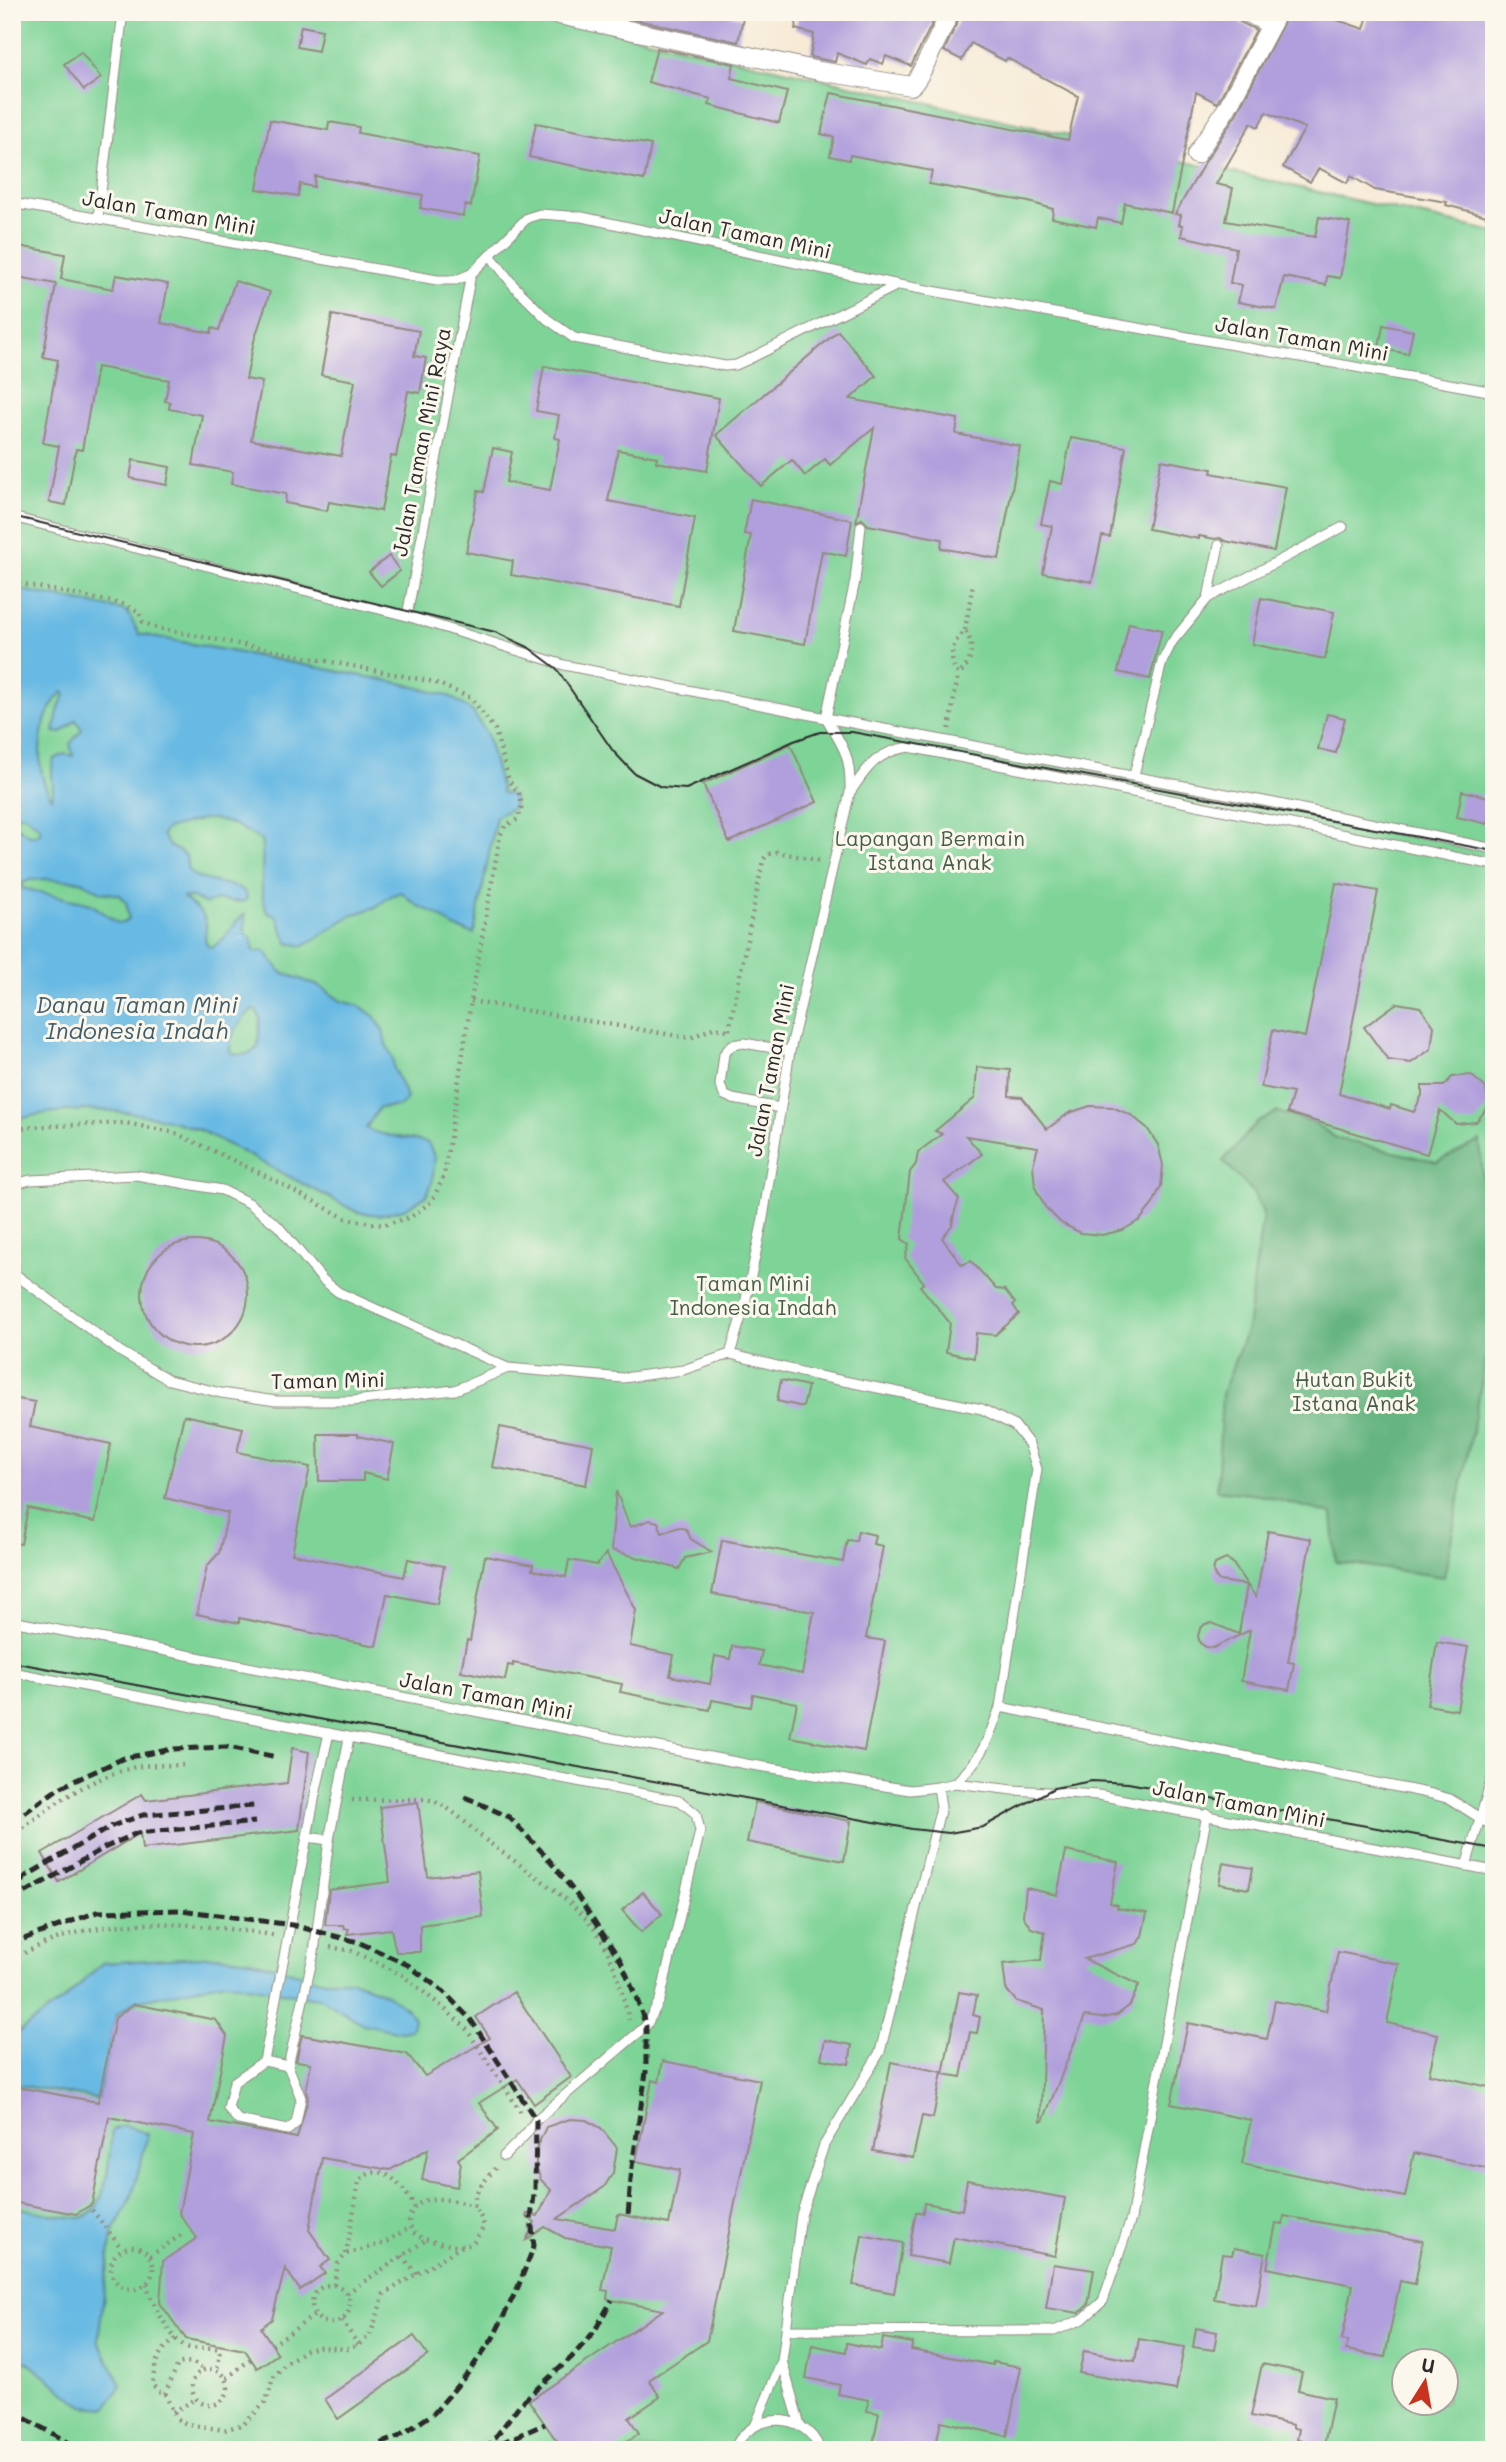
<svg xmlns="http://www.w3.org/2000/svg" width="1506" height="2462" viewBox="0 0 1506 2462" font-family="Mali,sans-serif">
  <style>
    .green { fill: #7ed397; stroke: #547f61; stroke-width: 2; fill-rule: evenodd }
    .forest { fill: #66b580; stroke: #487056; stroke-width: 2 }
    .water { fill: #68b9e3; stroke: #4a7287; stroke-width: 2; fill-rule: evenodd }
    .building { fill: #b09fdc }
    .lines { fill: none; stroke-linecap: round; stroke-linejoin: round }
    .lane-casing { stroke: #918a80; stroke-width: 11 }
    .street-casing { stroke: #918a80; stroke-width: 20 }
    .path { stroke: #918a80; stroke-width: 4.5; stroke-dasharray: 2 5; stroke-linecap: butt }
    .lane { stroke: #fff; stroke-width: 9 }
    .street { stroke: #fff; stroke-width: 18 }
    .tram { stroke: #2b2b2b; stroke-width: 2 }
    .rail { stroke: #2b2b2b; stroke-width: 5; stroke-dasharray: 10 5; stroke-linecap: butt }
    .labels { text-anchor: middle; stroke-width: 6; stroke-linejoin: round; paint-order: stroke }
    .street-label { font-size: 21px; fill: #2b2b2b; stroke: #fbf7ec }
    .park-label { font-size: 21px; fill: #445d4b; stroke: #fbf7ec }
    .water-label { font-size: 23px; font-style: italic; fill: #405d6b; stroke: #fbf7ec }
  </style>
  <rect width="100%" height="100%" fill="#fbf7ec"/>
  <filter id="ink" filterUnits="userSpaceOnUse"><feTurbulence type="fractalNoise" baseFrequency=".0143" numOctaves="2"/><feDisplacementMap in="SourceGraphic" scale="14" xChannelSelector="R" yChannelSelector="G"/><feConvolveMatrix kernelMatrix="1 2 1 2 8 2 1 2 1" color-interpolation-filters="sRGB"/></filter>
  <filter id="wash" filterUnits="userSpaceOnUse"><feTurbulence type="fractalNoise" baseFrequency=".00686" numOctaves="4" result="noise"/><feDisplacementMap in="SourceGraphic" scale="28" xChannelSelector="R" yChannelSelector="G"/><feGaussianBlur stdDeviation="1.57" result="paint"/><feColorMatrix in="noise" values="0 0 0 0 0 0 0 0 0 0 0 0 0 0 0 0 0 1.4 0 .05"/><feComposite in="paint" operator="in"/></filter>
  <g filter="url(#wash)">
    <rect width="100%" height="100%" fill="#f7ead5"/>
    <path class="green" d="M12 12H529L1494 232V2450H12ZM1404 2360H1446V2402H1404Z"/>
    <polygon class="forest" points="1277,1112 1311,1121 1338,1139 1437,1162 1480,1141 1483,1179 1494,1193 1494,1317 1444,1577 1336,1562 1332,1514 1259,1495 1217,1490 1222,1394 1247,1329 1263,1213 1252,1191 1223,1161 1257,1122"/>
    <g class="water">
      <path d="M12 588 127 611 139 634 405 684 451 697 472 711 487 735 502 793 511 795 514 799 513 808 496 816 474 934 454 927 437 914 418 906 401 892 391 896 374 908 352 915 304 946 288 943 277 917 268 913C256 888 266 866 261 840L235 825 213 819H203L166 829 162 835 169 846 186 855C187 860 186 867 189 871 200 884 232 881 246 893L247 899 243 902 216 900 206 904 194 898 183 897C189 904 204 911 206 924 207 933 202 937 208 946L213 947C227 939 233 922 245 914V932L252 941 254 952 265 951 281 972 321 987 341 1001 360 1006 375 1017 383 1030 386 1044 393 1058 394 1069 407 1098 401 1106 379 1108 366 1128C380 1137 410 1137 428 1143L435 1158 432 1183 426 1196 404 1209 379 1215 357 1212 200 1130C142 1109 73 1102 12 1121V823L29 835H38L41 830 39 826 23 814 12 817ZM63 692 65 695 59 707 54 732 61 733 76 720 82 729 70 744 73 756 65 754 54 759C49 771 55 785 52 798 32 773 38 711 63 692ZM44 879 81 881 101 892 120 895 126 902 129 919 123 923H118L91 904 22 888 23 883 29 880ZM253 1010 257 1011 260 1019 258 1047C251 1055 239 1057 230 1052 229 1037 241 1018 253 1010Z"/>
      <polygon points="218,1956 250,1960 320,1980 352,1980 387,1994 408,2010 414,2019 411,2030 401,2032 363,2024 323,1999 225,1982 136,2001 116,2015 98,2099 12,2084 12,2037 66,1998 102,1963"/>
      <path d="M124 2125 148 2134 132 2196 112 2234 98 2340 121 2385 106 2408 83 2406 26 2361 12 2363V2206C33 2210 56 2217 77 2218 109 2218 109 2154 112 2130Z"/>
    </g>
    <g id="blocks">
      <g class="building">
        <polygon points="718,12 743,18 738,42 604,13"/>
        <polygon points="799,12 938,12 911,66 886,56 883,64 870,59 867,65 837,53 835,62 810,57 814,34 795,29"/>
        <polygon points="962,12 1235,12 1240,22 1256,30 1217,103 1196,92 1172,213 1125,203 1121,223 1098,218 1096,227 1052,218 1053,209 1029,202 929,184 932,171 850,155 849,160 830,156 834,137 821,134 831,93 1068,140 1078,96 1007,58 1005,61 971,43 962,60 944,51"/>
        <polygon points="1289,12 1313,12 1364,29 1369,12 1494,12 1494,61 1487,75 1494,77 1494,218 1446,205 1447,202 1375,190 1351,176 1347,183 1319,168 1310,182 1283,167 1305,128 1266,112 1258,127 1251,123 1216,184 1233,188 1226,221 1315,237 1319,217 1350,223 1340,278 1327,276 1326,285 1284,277 1276,309 1238,302 1242,285 1230,283 1236,248 1181,236 1183,225 1179,225 1181,215 1175,214 1205,162 1237,113"/>
        <polygon points="301,26 322,30 318,51 297,47"/>
        <polygon points="657,48 734,64 731,78 787,92 779,123 709,105 711,99 648,82"/>
        <polygon points="81,52 101,78 84,90 64,64"/>
        <polygon points="270,120 328,130 329,122 359,127 358,133 480,156 471,206 465,205 463,216 420,208 423,195 315,176 314,187 300,184 298,196 257,189"/>
        <polygon points="536,123 651,145 644,180 529,157"/>
        <polygon points="12,245 65,254 61,279 113,289 116,275 168,284 161,323 211,333 212,328 219,330 235,281 270,292 254,341 246,379 262,382 251,440 341,456 355,381 321,375 332,315 419,331 414,356 426,358 420,393 408,391 396,457 391,456 381,511 329,502 327,511 285,503 286,494 231,484 233,472 193,465 202,415 169,409 170,402 165,401 169,380 97,367 82,450 76,449 66,505 49,502 59,446 43,443 58,360 43,357 56,284 12,276"/>
        <polygon points="1383,325 1413,331 1408,354 1379,348"/>
        <polygon points="838,331 876,376 850,399 958,419 956,434 1020,446 999,559 941,548 942,539 868,525 862,519 856,522 874,428 830,465 825,459 805,476 792,460 761,486 716,435"/>
        <polygon points="544,366 719,398 707,471 656,462 657,457 618,450 608,501 695,518 679,606 511,575 513,561 466,552 478,491 484,492 493,448 512,452 506,482 550,490 560,439 555,438 559,415 536,411"/>
        <polygon points="1071,438 1126,447 1110,537 1102,536 1092,582 1043,573 1052,526 1041,524 1050,481 1062,484"/>
        <polygon points="133,460 170,467 167,485 130,478"/>
        <polygon points="1161,460 1212,469 1211,473 1286,487 1274,551 1225,541 1220,538 1215,539 1199,536 1199,539 1148,529"/>
        <polygon points="751,499 852,520 846,556 822,551 805,644 734,631 751,535 744,534"/>
        <polygon points="389,556 400,571 381,586 369,572"/>
        <polygon points="1261,598 1334,612 1325,659 1252,644"/>
        <polygon points="1129,623 1162,630 1150,679 1118,672"/>
        <polygon points="1327,714 1345,718 1336,753 1318,749"/>
        <polygon points="790,744 817,802 729,842 703,784"/>
        <polygon points="1462,791 1493,798 1488,824 1457,817"/>
        <polygon points="1336,883 1378,891 1339,1094 1390,1109 1391,1105 1414,1112 1422,1095 1422,1086 1444,1086 1452,1077 1471,1075 1486,1088 1488,1107 1476,1122 1456,1124 1440,1110 1427,1154 1287,1113 1293,1093 1261,1087 1273,1030 1305,1037"/>
        <polygon points="1397,1003 1420,1007 1434,1026 1431,1049 1411,1063 1388,1060 1364,1027"/>
        <polygon points="977,1067 1010,1070 1009,1096 1022,1097 1047,1129 1069,1113 1090,1106 1112,1107 1131,1115 1147,1128 1158,1145 1163,1165 1161,1186 1153,1204 1140,1220 1123,1230 1102,1235 1081,1233 1061,1223 1045,1207 1035,1187 1033,1165 1038,1147 966,1136 982,1154 944,1182 959,1199 954,1214 952,1225 942,1238 962,1265 971,1261 996,1289 1005,1290 1015,1303 1013,1305 1019,1314 995,1335 976,1333 974,1358 946,1352 950,1323 920,1286 924,1283 905,1258 909,1244 902,1239 910,1172 916,1164 918,1152 942,1134 935,1131 975,1098"/>
        <circle cx="195" cy="1294" r="53"/>
        <polygon points="781,1380 808,1386 803,1407 777,1401"/>
        <polygon points="12,1398 35,1402 30,1427 111,1444 95,1522 28,1508 21,1544 12,1543"/>
        <polygon points="184,1415 243,1428 237,1452 310,1467 292,1554 404,1577 408,1559 444,1566 437,1604 387,1594 376,1646 239,1618 239,1623 197,1614 207,1566 219,1553 228,1513 165,1498"/>
        <polygon points="500,1427 593,1445 586,1485 492,1467"/>
        <polygon points="318,1434 358,1434 358,1436 394,1444 387,1479 363,1473 363,1481 319,1481"/>
        <polygon points="616,1491 630,1527 650,1520 658,1522 662,1533 679,1527 686,1529 691,1539 712,1552 685,1558 679,1569 611,1550"/>
        <polygon points="858,1531 875,1535 873,1544 883,1546 866,1638 885,1641 864,1751 790,1737 797,1703 753,1694 751,1707 712,1700 710,1710 620,1692 622,1684 513,1663 513,1666 508,1665 505,1680 461,1671 467,1640 470,1641 485,1556 533,1565 532,1570 566,1577 569,1560 597,1565 606,1553 636,1610 630,1646 674,1655 670,1676 710,1684 715,1656 730,1659 732,1646 762,1651 759,1665 802,1674 814,1612 712,1594 722,1540 843,1562 847,1540 856,1541"/>
        <polygon points="1268,1531 1311,1539 1288,1662 1294,1663 1289,1690 1241,1681 1250,1630 1213,1648 1206,1647 1200,1643 1198,1636 1200,1629 1205,1624 1212,1623 1239,1634 1247,1585 1256,1597"/>
        <polygon points="1226,1559 1232,1562 1247,1585 1220,1581 1215,1577 1213,1571 1215,1564"/>
        <polygon points="1437,1642 1468,1647 1457,1710 1427,1705"/>
        <polygon points="292,1748 309,1752 299,1830 142,1849 140,1833 59,1882 42,1853 142,1794 146,1800 287,1783"/>
        <polygon points="418,1802 428,1877 478,1871 483,1917 420,1925 420,1952 396,1952 391,1929 347,1934 349,1929 344,1928 343,1925 325,1925 329,1890 390,1882 380,1807"/>
        <polygon points="755,1802 851,1821 844,1861 747,1842"/>
        <polygon points="1066,1851 1118,1862 1110,1903 1118,1905 1117,1908 1147,1913 1142,1936 1137,1944 1084,1959 1139,1985 1130,2005 1117,2015 1102,2018 1085,2016 1043,2121 1041,2121 1044,2010 1016,2001 1006,1989 1003,1964 1041,1960 1045,1932 1031,1928 1023,1916 1026,1888 1057,1895"/>
        <polygon points="1223,1863 1253,1868 1249,1889 1219,1884"/>
        <polygon points="643,1892 662,1914 641,1932 622,1910"/>
        <polygon points="1338,1952 1399,1964 1387,2023 1438,2034 1429,2074 1494,2088 1494,2170 1414,2153 1405,2197 1242,2164 1251,2120 1171,2104 1188,2023 1267,2039 1275,2001 1326,2011"/>
        <polygon points="514,1992 571,2077 534,2104 517,2079 479,2103 498,2130 458,2159 461,2164 457,2187 422,2180 428,2149 390,2170 322,2158 309,2230 330,2260 320,2267 325,2273 300,2290 285,2268 272,2319 261,2328 278,2354 257,2368 245,2350 186,2339 160,2303 163,2261 197,2238 179,2213 194,2134 109,2117 92,2204 76,2214 12,2202 12,2086 98,2102 115,2018 134,2004 216,2020 227,2036 210,2122 297,2138 308,2099 306,2091 311,2063 296,2061 302,2035 407,2054 425,2076 490,2038 476,2017"/>
        <polygon points="959,1992 977,1995 973,2015 980,2017 977,2033 970,2032 961,2077 943,2074"/>
        <polygon points="825,2040 852,2045 849,2064 821,2059"/>
        <polygon points="663,2061 760,2080 707,2341 649,2380 660,2397 629,2418 639,2433 615,2450 563,2450 529,2401 663,2310 607,2299 608,2291 602,2290 611,2246 565,2238 545,2227 526,2240 535,2222 526,2217 527,2214 538,2216 551,2190 541,2180 536,2166 536,2149 546,2127 570,2119 586,2120 601,2128 617,2148 613,2173 604,2187 557,2219 615,2229 618,2214 669,2224 680,2170 636,2161 652,2080 659,2082"/>
        <polygon points="891,2062 942,2072 933,2118 922,2116 913,2158 873,2151"/>
        <polygon points="967,2180 1065,2198 1055,2256 954,2237 949,2263 908,2256 916,2212 923,2213 924,2203 962,2210"/>
        <polygon points="1284,2216 1423,2241 1415,2284 1400,2281 1385,2357 1346,2350 1348,2341 1342,2340 1353,2285 1267,2268 1276,2223 1283,2224"/>
        <polygon points="862,2235 903,2243 894,2293 853,2285"/>
        <polygon points="1234,2248 1265,2254 1256,2306 1214,2299 1222,2254 1232,2255"/>
        <polygon points="1053,2264 1094,2270 1088,2305 1079,2313 1046,2308"/>
        <polygon points="1196,2328 1217,2332 1214,2350 1193,2347"/>
        <polygon points="414,2336 428,2355 338,2419 325,2399"/>
        <polygon points="883,2338 913,2343 911,2350 993,2365 993,2362 1021,2367 1007,2436 941,2421 935,2450 872,2450 879,2413 867,2411 869,2400 838,2394 840,2385 806,2378 812,2345 846,2352 847,2343 881,2350"/>
        <polygon points="1139,2339 1184,2347 1176,2390 1079,2373 1084,2351 1135,2361"/>
        <polygon points="1262,2364 1302,2372 1298,2390 1334,2398 1324,2445 1297,2440 1299,2429 1293,2428 1293,2425 1251,2416"/>
      </g>
    </g>
  </g>
  <g filter="url(#ink)">
    <use href="#blocks" fill-opacity="0" stroke="#918a80" stroke-width="2"/>
    <g class="lines">
      <g class="lane-casing">
        <g id="lane">
          <polyline points="12,203 437,280 456,280 471,274 527,218 540,214 582,217 899,285 1494,392"/>
          <polyline points="98,217 123,12"/>
          <polyline points="490,255 514,286 547,319 574,338 725,366 736,365 747,360 898,285"/>
          <polyline points="12,517 407,616 564,665 826,718 1274,803 1494,849"/>
          <polyline points="1208,598 1219,545"/>
          <polyline points="407,616 471,274"/>
          <polyline points="826,718 855,581 861,526"/>
          <polyline points="1134,775 1162,662 1172,642 1208,598 1343,527"/>
          <path d="M851 791C868 766 877 752 909 747L1494 865"/>
          <polyline points="780,1108 733,1099 724,1095 720,1085 724,1054 732,1045 744,1043 790,1051"/>
          <path d="M12 1185 30 1180 136 1175 222 1190 249 1203 278 1226 322 1279 338 1292 508 1368 623 1378 683 1370 730 1354 745 1304 762 1224 790 1051 850 792C851 756 844 748 826 718"/>
          <polyline points="12,1272 121,1352 169,1380 221,1393 276,1401 352,1401 455,1390 508,1368"/>
          <path d="M730 1354 809 1374 982 1409 1015 1426 1029 1444 1037 1469 1000 1707C988 1740 982 1759 955 1783"/>
          <polyline points="12,1621 746,1764 910,1790 938,1787 955,1783 1013,1790 1098,1795 1494,1871"/>
          <polyline points="12,1672 680,1801 696,1814 700,1831 660,2000 646,2026 536,2120 526,2134 504,2156"/>
          <polyline points="1000,1707 1432,1794 1450,1799 1494,1827"/>
          <polyline points="329,1733 315,1795 264,2061 234,2082 228,2108 238,2120 288,2130 296,2123 301,2098 288,2066 314,1952 329,1840 349,1738"/>
          <polyline points="307,1837 329,1840"/>
          <polyline points="1466,1866 1494,1771"/>
          <polyline points="264,2061 288,2066"/>
          <polyline points="787,2330 1054,2331 1083,2319 1103,2301 1131,2219 1207,1814"/>
          <polyline points="782,2361 800,2425"/>
          <polyline points="756,2424 782,2361 801,2215 824,2145 880,2052 941,1807 938,1787"/>
          <path d="M734 2450C749 2412 805 2409 820 2450"/>
        </g>
      </g>
      <g class="street-casing">
        <g id="street">
          <path d="M545 12 819 71 911 86C920 81 942 26 951 12"/>
          <polyline points="1246,12 1271,25 1278,12"/>
          <polyline points="1196,155 1227,108 1271,25"/>
        </g>
      </g>
      <g class="path">
        <polyline points="12,582 122,604 138,611 143,622 157,628 434,682 471,698 495,730 509,781 519,793 522,806 518,819 505,826 500,836 471,1001 444,1176 432,1201 411,1217 383,1225 347,1219 262,1174 173,1132 125,1123 28,1127 12,1131"/>
        <polyline points="965,630 973,583"/>
        <path d="M949 729 958 674C947 659 952 642 965 631 975 644 973 664 958 674"/>
        <polyline points="471,1001 690,1038 713,1028 727,1030"/>
        <polyline points="729,1030 763,860 768,854 777,852 822,861"/>
        <path d="M352 1800 426 1799C451 1804 470 1829 491 1844 528 1872 571 1896 598 1934 614 1958 622 1992 629 2020"/>
        <path d="M12 1837C49 1806 87 1779 135 1767 150 1764 168 1766 184 1765"/>
        <polyline points="330,1947 352,1951 402,1975 440,2005 465,2027 522,2114"/>
        <path d="M12 1960C95 1910 182 1922 273 1935"/>
        <path d="M475 2206C462 2203 445 2198 432 2199 415 2200 401 2220 415 2234 421 2240 454 2247 463 2246 466 2246 470 2244 473 2243L484 2227C482 2216 477 2213 475 2206 471 2192 489 2177 496 2167"/>
        <polyline points="92,2210 122,2249"/>
        <circle cx="132" cy="2268" r="21"/>
        <path d="M346 2254 359 2181C383 2157 402 2187 415 2206"/>
        <polyline points="150,2256 184,2233"/>
        <polyline points="402,2256 417,2274"/>
        <path d="M146 2284C151 2300 173 2347 191 2348 201 2349 209 2346 219 2349L220 2354 217 2370"/>
        <circle cx="331" cy="2304" r="19"/>
        <polyline points="334,2285 338,2264 346,2254 385,2243 410,2227"/>
        <polyline points="347,2293 426,2240"/>
        <polyline points="342,2320 358,2345"/>
        <path d="M176 2339C156 2353 156 2361 152 2384L158 2391 165 2394 177 2419 187 2424 224 2430 244 2424 266 2402 273 2378 286 2363 306 2350 319 2347 347 2349 358 2345 370 2336 384 2294 462 2246"/>
        <polyline points="272,2345 315,2315"/>
        <circle cx="210" cy="2387" r="18"/>
        <polyline points="227,2378 251,2359"/>
        <path d="M165 2394 178 2364C189 2361 195 2362 203 2370"/>
        <polyline points="173,2412 196,2399"/>
      </g>
      <use href="#lane" class="lane"/>
      <use href="#street" class="street"/>
      <g class="tram">
        <polyline points="12,516 495,632 528,647 556,668 613,751 634,773 661,787 686,789 794,741 820,732 852,732 1494,851"/>
        <polyline points="12,1662 912,1829 949,1833 983,1827 1054,1788 1092,1781 1128,1783 1494,1849"/>
      </g>
      <g class="rail">
        <polyline points="465,1797 509,1817 545,1855 576,1894 621,1961 638,2002 646,2026 646,2072 632,2167 628,2216"/>
        <polyline points="12,1822 59,1788 124,1758 173,1749 228,1747 277,1757"/>
        <polyline points="12,1893 26,1876 112,1826 143,1815 254,1806"/>
        <polyline points="12,1900 104,1848 137,1833 255,1822"/>
        <polyline points="12,1948 21,1940 97,1912 181,1910 292,1925 358,1942 408,1965 444,1992 471,2020 536,2120 535,2188 531,2218 534,2246 518,2287 493,2338 468,2373 434,2413 398,2437 362,2450"/>
        <polyline points="12,2411 71,2444 106,2450"/>
        <polyline points="487,2449 545,2424"/>
        <polyline points="486,2450 520,2404 572,2357 594,2332 612,2300"/>
      </g>
    </g>
  </g>
  <g class="labels">
    <g class="street-label">
      <text transform="translate(169 213) rotate(10)" y="7">Jalan Taman Mini</text>
      <text transform="translate(745 234) rotate(12)" y="7">Jalan Taman Mini</text>
      <text transform="translate(1302 339) rotate(10)" y="7">Jalan Taman Mini</text>
      <text transform="translate(422 442) rotate(-79)" y="7">Jalan Taman Mini Raya</text>
      <text transform="translate(771 1070) rotate(-79)" y="7">Jalan Taman Mini</text>
      <text transform="translate(328 1381) rotate(-1)" y="7">Taman Mini</text>
      <text transform="translate(486 1696) rotate(11)" y="7">Jalan Taman Mini</text>
      <text transform="translate(1239 1804) rotate(11)" y="7">Jalan Taman Mini</text>
    </g>
    <g class="park-label">
      <text x="930" y="846">Lapangan Bermain<tspan x="930" dy="24">Istana Anak</tspan></text>
      <text x="753" y="1291">Taman Mini<tspan x="753" dy="24">Indonesia Indah</tspan></text>
      <text x="1354" y="1387">Hutan Bukit<tspan x="1354" dy="24">Istana Anak</tspan></text>
    </g>
    <g class="water-label">
      <text x="137" y="1013">Danau Taman Mini<tspan x="137" dy="26">Indonesia Indah</tspan></text>
    </g>
  </g>
  <rect width="1506" height="2462" fill="none" stroke="#fbf7ec" stroke-width="42"/>
  <g transform="translate(1425 2382) rotate(11)"><circle r="33" fill="#fbf7ec" stroke="#a8a59f" stroke-width="2"/>
  <path d="M0-5L12 26L0 18L-12 26Z" fill="#c8321e"/>
  <text y="-10" font-size="19" font-weight="bold" text-anchor="middle" fill="#2b2b2b">U</text>
  </g>
</svg>
